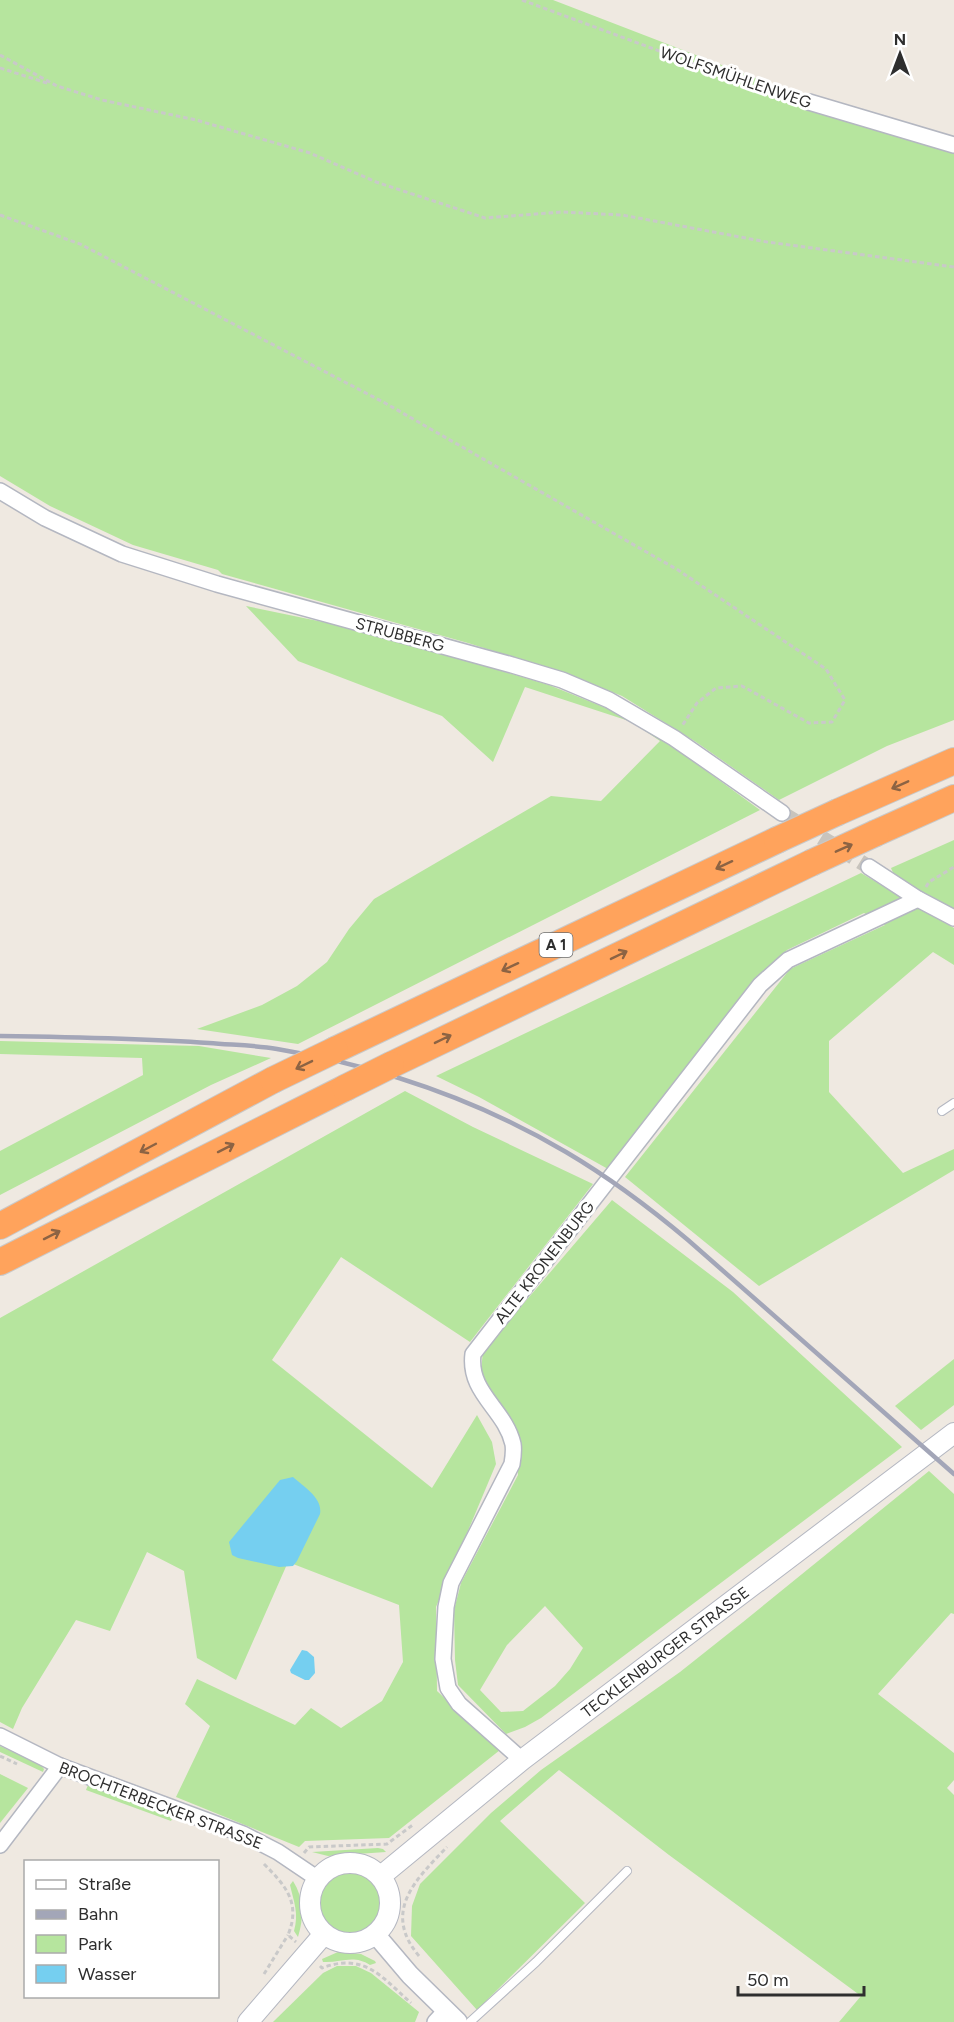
<svg xmlns="http://www.w3.org/2000/svg" width="954" height="2022" viewBox="0 0 954 2022" font-family="Figtree,sans-serif">
  <style>
    .green { fill: #b6e59e; fill-rule: evenodd }
    .water { fill: #75cff0 }
    .lines { fill: none; stroke-linecap: round; stroke-linejoin: round }
    .minor-tunnel { stroke: #c8c4bd; stroke-width: 15; stroke-dasharray: 15 8; stroke-linecap: butt }
    .service-casing { stroke: #b4b7c1; stroke-width: 10 }
    .minor-casing { stroke: #b4b7c1; stroke-width: 18 }
    .tertiary-casing { stroke: #b4b7c1; stroke-width: 21 }
    .secondary-casing { stroke: #b4b7c1; stroke-width: 22 }
    .motorway-casing { stroke: #c9c9c9; stroke-width: 28 }
    .path { stroke: #c9c9c9; stroke-width: 3; stroke-dasharray: 4.5 3; stroke-linecap: butt }
    .service { stroke: #fff; stroke-width: 8 }
    .minor { stroke: #fff; stroke-width: 15 }
    .tertiary { stroke: #fff; stroke-width: 18 }
    .secondary { stroke: #fff; stroke-width: 20 }
    .motorway { stroke: #ffa35c; stroke-width: 26 }
    .rail { stroke: #a3a6b8; stroke-width: 4.5 }
    .motorway-bridge-casing { stroke: #c9c9c9; stroke-width: 28; stroke-linecap: butt }
    .motorway-bridge { stroke: #ffa35c; stroke-width: 26 }
    .oneway { stroke: #8c6343 }
    .labels { text-anchor: middle; stroke-width: 6; stroke-linejoin: round; paint-order: stroke }
    .shield { fill: #fff; stroke: #6d6d6d; stroke-width: 1.5 }
    .shield-label { font-size: 15px; font-weight: bold; fill: #2e2e2e }
    .street-label { font-size: 16px; fill: #2e2e2e; stroke: #fff }
  </style>
  <rect width="100%" height="100%" fill="#efe9e1"/>
  <g class="green">
    <polygon points="0,0 553,0 810,99 954,140 954,720 887,746 779,800 696,742 622,696 572,676 468,643 222,574 218,570 133,545 50,506 0,476"/>
    <polygon points="246,606 357,629 475,663 549,685 616,712 634,722 686,756 760,810 298,1044 197,1029 262,1005 297,986 327,962 349,929 374,899 551,796 601,801 660,741 632,722 525,687 493,762 442,716 298,661"/>
    <polygon points="954,840 954,911 895,877 891,868"/>
    <polygon points="861,873 954,928 954,965 933,952 829,1041 829,1092 903,1173 954,1149 954,1170 759,1286 625,1177 790,969 885,925 864,913 787,950 726,1015 608,1169 479,1097 436,1076"/>
    <polygon points="0,1041 199,1046 271,1058 211,1085 0,1195 0,1151 143,1075 142,1058 0,1054"/>
    <polygon points="405,1091 473,1127 593,1184 470,1342 341,1257 272,1360 432,1488 477,1415 492,1442 496,1464 436,1607 437,1691 500,1750 389,1838 305,1841 299,1847 176,1797 210,1726 185,1704 197,1679 295,1725 311,1708 341,1728 382,1701 403,1662 399,1605 288,1562 236,1680 197,1658 184,1571 147,1552 110,1631 76,1620 22,1708 13,1729 0,1722 0,1318"/>
    <path d="M612 1200 733 1292 902 1447 541 1718 525 1727 506 1734 458 1685 455 1660 454 1610 461 1583 518 1475 517 1462 491 1392 481 1371 483 1351ZM545 1606 583 1648 570 1669 555 1686 523 1711 501 1712 480 1690 507 1645Z"/>
    <polygon points="954,1359 954,1405 921,1430 895,1406"/>
    <polygon points="929,1471 954,1494 954,1614 951,1613 878,1694 954,1753 954,1780 947,1788 954,1795 954,2022 839,2022 861,1996 669,1855 559,1770 500,1821 585,1903 477,2010 411,1936 412,1906 420,1884 491,1813 541,1770 680,1672 743,1622"/>
    <polygon points="0,1746 40,1764 44,1769 43,1772 0,1752"/>
    <polygon points="0,1774 28,1788 0,1823"/>
    <polygon points="88,1785 173,1817 171,1821 86,1790"/>
    <polygon points="378,1848 383,1849 386,1852 328,1856 312,1852"/>
    <circle cx="351" cy="1904" r="31"/>
    <path d="M293 1881C304 1898 304 1918 298 1937L294 1931C299 1914 294 1902 290 1885Z"/>
    <path d="M338 1952 361 1954 375 1961 376 1963 370 1965C353 1954 341 1963 323 1962L322 1959Z"/>
    <polygon points="337,1966 356,1966 371,1973 419,2012 415,2022 273,2022 323,1973"/>
  </g>
  <g class="water">
    <path d="M293 1477C304 1487 323 1498 320 1514L297 1561 293 1566 279 1567 238 1558 232 1555 229 1542 280 1480Z"/>
    <polygon points="302,1650 307,1651 314,1657 315,1673 309,1680 305,1680 291,1673 290,1670"/>
  </g>
  <g class="lines">
    <polyline class="minor-tunnel" points="782,813 869,867"/>
    <g class="service-casing">
      <g id="service">
        <polyline points="942,1111 954,1103"/>
        <polyline points="470,2022 536,1962 627,1871"/>
      </g>
    </g>
    <g class="minor-casing">
      <g id="minor">
        <polyline points="809,102 954,145"/>
        <polyline points="0,491 45,518 122,554 217,584 512,665 562,680 609,700 674,738 782,813"/>
        <polyline points="869,867 918,899 954,918"/>
        <polyline points="0,1736 60,1766 243,1834 278,1852 318,1879"/>
        <path d="M522 1760 459 1704 448 1688 443 1659 446 1607 451 1583 512 1464C513 1458 514 1450 513 1444 505 1409 468 1393 473 1354L760 985 788 960 918 899"/>
        <polyline points="0,1845 60,1766"/>
        <polyline points="435,2022 446,2010"/>
      </g>
    </g>
    <g class="tertiary-casing">
      <polyline id="tertiary" points="376,1935 410,1975 458,2022"/>
    </g>
    <g class="secondary-casing">
      <g id="secondary">
        <circle cx="350" cy="1903" r="40"/>
        <path id="s1" d="M381 1876 522 1760 954 1433"/>
        <polyline points="248,2022 324,1934"/>
      </g>
    </g>
    <g class="motorway-casing">
      <g id="motorway">
        <polyline points="838,812 954,761"/>
        <polyline points="876,833 954,798"/>
        <polyline points="335,1050 777,840"/>
        <polyline points="391,1065 811,863"/>
        <polyline points="0,1226 273,1080"/>
        <polyline points="0,1262 345,1088"/>
      </g>
    </g>
    <g class="path">
      <polyline points="522,0 697,65 794,97"/>
      <polyline points="0,55 57,86 102,100 196,120 310,153 376,182 485,218 562,212 622,215 767,242 954,267"/>
      <polyline points="0,68 50,84"/>
      <polyline points="0,215 80,244 385,403 678,570 826,669 845,700 832,722 809,723 742,686 716,688 697,703 682,726"/>
      <polyline points="926,887 929,882 954,867"/>
      <polyline points="0,1756 17,1764"/>
      <polyline points="304,1853 309,1847 387,1844 414,1824"/>
      <path d="M264 1864C286 1886 301 1903 288 1935L296 1942"/>
      <path d="M419 1956C382 1912 415 1880 447 1847"/>
      <path d="M320 1966 322 1968C364 1952 382 1977 411 2003"/>
      <polyline points="264,1974 288,1935"/>
    </g>
    <use href="#service" class="service"/>
    <use href="#minor" class="minor"/>
    <use href="#tertiary" class="tertiary"/>
    <use href="#secondary" class="secondary"/>
    <use href="#motorway" class="motorway"/>
    <path class="rail" d="M0 1036C70 1037 139 1038 209 1043 231 1045 255 1045 277 1049 378 1066 478 1100 566 1152 610 1178 650 1208 688 1240L954 1474"/>
    <g class="motorway-bridge-casing">
      <g id="motorway-bridge">
        <polyline points="777,840 838,812"/>
        <polyline points="811,863 876,833"/>
        <polyline points="273,1080 335,1050"/>
        <polyline points="345,1088 391,1065"/>
      </g>
    </g>
    <use href="#motorway-bridge" class="motorway-bridge"/>
  </g>
  <defs><path id="oneway-shaft" d="M-6 0H5M1.5-3L5.5 0L1.5 3" fill="none" stroke-width="1.6" stroke-linecap="round" stroke-linejoin="round" transform="scale(1.5)"/></defs>
  <g class="oneway">
    <use href="#oneway-shaft" transform="translate(900 785) rotate(156)"/>
    <use href="#oneway-shaft" transform="translate(844 848) rotate(-24)"/>
    <use href="#oneway-shaft" transform="translate(724 865) rotate(155)"/>
    <use href="#oneway-shaft" transform="translate(619 955) rotate(-26)"/>
    <use href="#oneway-shaft" transform="translate(510 967) rotate(155)"/>
    <use href="#oneway-shaft" transform="translate(443 1039) rotate(-26)"/>
    <use href="#oneway-shaft" transform="translate(304 1065) rotate(154)"/>
    <use href="#oneway-shaft" transform="translate(148 1148) rotate(152)"/>
    <use href="#oneway-shaft" transform="translate(226 1148) rotate(-27)"/>
    <use href="#oneway-shaft" transform="translate(52 1235) rotate(-27)"/>
  </g>
  <g class="labels">
    <rect class="shield" x="539.5" y="933" width="33" height="24" rx="4.5"/>
    <g class="shield-label">
      <text x="556" y="950">A 1</text>
    </g>
    <g class="street-label">
      <text transform="translate(736 77) rotate(19)" y="6">WOLFSMÜHLENWEG</text>
      <text transform="translate(400 634) rotate(15)" y="6">STRUBBERG</text>
      <text transform="translate(544 1262) rotate(-52)" y="6">ALTE KRONENBURG</text>
      <text dy="6" stroke="none"><textPath href="#s1" startOffset="362">TECKLENBURGER STRASSE</textPath></text>
      <text transform="translate(161 1805) rotate(21)" y="6">BROCHTERBECKER STRASSE</text>
    </g>
  </g>
  <rect x="24" y="1860" width="195" height="138" fill="#ffffff" stroke="#ababab" stroke-width="1.5"/>
  <rect x="36" y="1880" width="30" height="9" fill="#ffffff" stroke="#ababab" stroke-width="1.5"/>
  <text x="78" y="1890" font-size="18" fill="#2e2e2e">Straße</text>
  <rect x="36" y="1910" width="30" height="9" fill="#a3a6b8" stroke="#ababab" stroke-width="1.5"/>
  <text x="78" y="1920" font-size="18" fill="#2e2e2e">Bahn</text>
  <rect x="36" y="1935" width="30" height="18" fill="#b6e59e" stroke="#ababab" stroke-width="1.5"/>
  <text x="78" y="1950" font-size="18" fill="#2e2e2e">Park</text>
  <rect x="36" y="1965" width="30" height="18" fill="#75cff0" stroke="#ababab" stroke-width="1.5"/>
  <text x="78" y="1980" font-size="18" fill="#2e2e2e">Wasser</text>
  <g transform="translate(900 54)" stroke="#ffffff" stroke-width="4.5" paint-order="stroke">
  <path d="M0-4.5L10 22L0 15L-10 22Z" fill="#2e2e2e"/>
  <text y="-9" font-size="16" font-weight="bold" text-anchor="middle" fill="#2e2e2e">N</text>
  </g>
  <path d="M738 1986v9h126v-9" fill="none" stroke="#2e2e2e" stroke-width="3"/>
  <text x="747" y="1986" font-size="18" fill="#2e2e2e" stroke="#ffffff" stroke-width="4.5" paint-order="stroke">50 m</text>
</svg>
